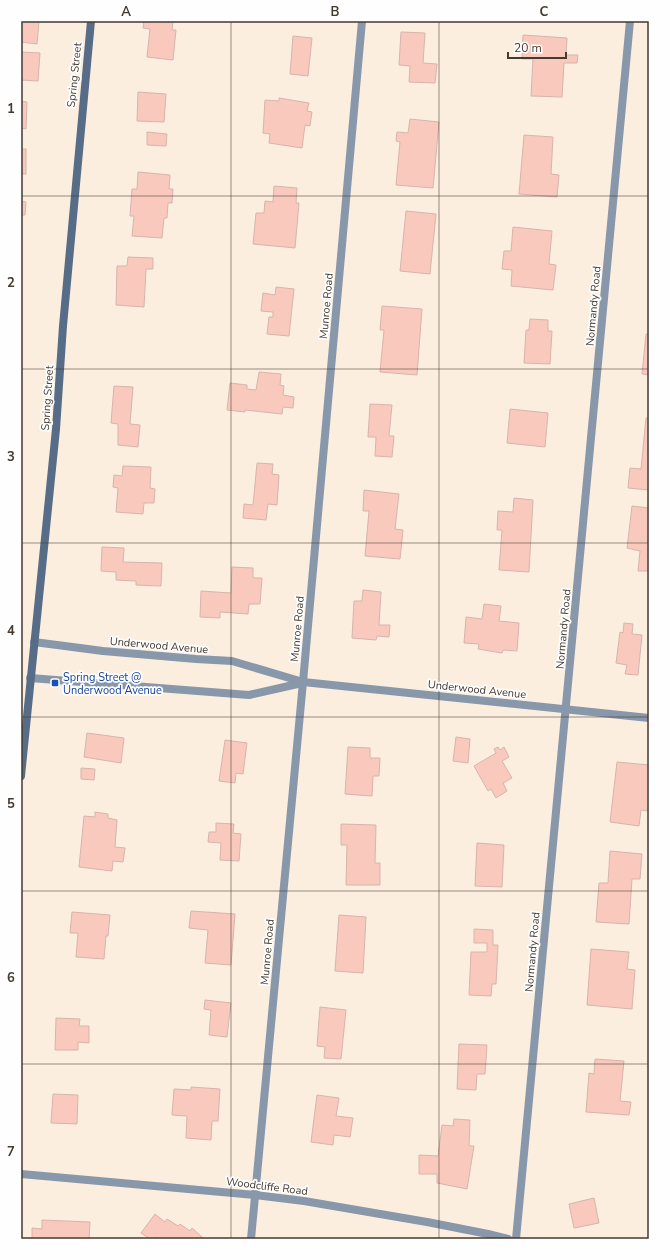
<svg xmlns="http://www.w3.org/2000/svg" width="670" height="1260" viewBox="0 0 670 1260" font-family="'Nunito Sans',sans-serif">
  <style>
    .building { fill: #f9c9be; stroke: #d7b4ac }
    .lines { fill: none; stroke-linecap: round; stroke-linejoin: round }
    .street { stroke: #8897a9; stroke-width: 8 }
    .secondary { stroke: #576c86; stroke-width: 8 }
    .grid { fill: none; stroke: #433a30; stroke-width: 1; stroke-opacity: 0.55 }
    .transit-dot { fill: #1a4fb4; stroke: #fefefe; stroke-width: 1.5 }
    .labels { text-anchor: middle; stroke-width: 3.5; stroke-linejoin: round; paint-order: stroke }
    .street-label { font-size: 11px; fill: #433a30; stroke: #fefefe }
    .transit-label { font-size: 11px; fill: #164399; stroke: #fefefe; text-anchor: start }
    .neatline { fill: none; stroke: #433a30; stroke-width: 1.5 }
    .grid-label { font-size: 13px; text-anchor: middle; font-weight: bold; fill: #433a30 }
  </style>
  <rect width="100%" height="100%" fill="#fceedf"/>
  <g class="building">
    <polygon points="21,21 39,21 37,44 21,42"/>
    <polygon points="144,21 173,21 172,30 176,30 173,60 147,57 150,29 143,28"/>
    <polygon points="401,32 425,33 423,63 437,64 435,83 409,82 410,66 399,65"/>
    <polygon points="523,35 567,38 566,55 578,55 577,63 564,63 562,97 531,96 533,59 522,59"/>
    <polygon points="293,36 312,38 308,76 290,74"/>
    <polygon points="21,52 40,53 38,81 21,80"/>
    <polygon points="138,92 166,94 164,122 137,121"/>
    <polygon points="279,98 309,103 307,111 312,112 310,126 305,125 302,148 269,143 270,134 263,133 265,100 279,101"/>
    <polygon points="21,101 27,102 26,129 21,128"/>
    <polygon points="410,119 439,122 433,188 396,185 400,142 396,141 397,132 408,133"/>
    <polygon points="147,132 167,134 166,146 147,145"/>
    <polygon points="524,135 553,137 551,174 559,175 557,197 519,194"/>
    <rect x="21" y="149" width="5" height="25"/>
    <polygon points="138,172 170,175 169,189 173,189 172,203 168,203 167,218 164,218 162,238 132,236 134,216 130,216 132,189 137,189"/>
    <polygon points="274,186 297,188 296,203 299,203 295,248 253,244 256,213 264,213 265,201 273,202"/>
    <polygon points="21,201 26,202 25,215 21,215"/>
    <polygon points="406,211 436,214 430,274 400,271"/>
    <polygon points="513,227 552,231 549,264 556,265 553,290 511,286 512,270 502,269 504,251 511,251"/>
    <polygon points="128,257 153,258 153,269 146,269 144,307 116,305 117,266 127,266"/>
    <polygon points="276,287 294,289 289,336 267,334 269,317 273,317 273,312 261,311 263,293 275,295"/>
    <polygon points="382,306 422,309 417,375 380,372 384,330 380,330"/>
    <polygon points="530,319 548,320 548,331 552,331 550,364 524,363 526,330 529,330"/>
    <polygon points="646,334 649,334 649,375 642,374"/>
    <polygon points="259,372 281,374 280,385 284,386 283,395 294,397 293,408 283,407 282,414 245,410 245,412 227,410 230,383 247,385 247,389 256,390"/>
    <polygon points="114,386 133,387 130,424 140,425 138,447 118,445 118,424 111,423"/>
    <polygon points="370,404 392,405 389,436 394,436 392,457 375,456 376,437 368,437"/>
    <polygon points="510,409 548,413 545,447 507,443"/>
    <polygon points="646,418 649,418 649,490 628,488 630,468 641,469"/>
    <polygon points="257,463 273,464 272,474 279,475 277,505 268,504 266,520 243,518 244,504 253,505"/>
    <polygon points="123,466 151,467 150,488 155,489 154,503 144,503 143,514 116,512 118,488 113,487 114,475 122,476"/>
    <polygon points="364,490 399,494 395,529 403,530 400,559 365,556 369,511 363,511"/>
    <polygon points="514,498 533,500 529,572 499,570 502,530 497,530 498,511 513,512"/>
    <polygon points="632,506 649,508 649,532 648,537 649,537 649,571 638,571 640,551 627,548"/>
    <polygon points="102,547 124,548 123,562 162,563 161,586 136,585 136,581 116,580 116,572 101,571"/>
    <polygon points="232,567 253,568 253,578 262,578 260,604 249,604 248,614 220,612 220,618 200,617 201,591 231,593"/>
    <polygon points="363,590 381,592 379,625 390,625 389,637 377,636 376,640 352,638 354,601 362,601"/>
    <polygon points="484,604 501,606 499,621 519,623 517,651 503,650 502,653 478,649 479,644 464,643 466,617 482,619"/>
    <polygon points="624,623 633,624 632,634 642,635 638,675 625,674 627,665 616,663 620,632 623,633"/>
    <polygon points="87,733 124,738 121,763 84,757"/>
    <polygon points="456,737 470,739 468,763 453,761"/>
    <polygon points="225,740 247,743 243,774 236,773 235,783 219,781"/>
    <polygon points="348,747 370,748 370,758 380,758 379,776 373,776 372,796 345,794"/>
    <polygon points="498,747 500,750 504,747 509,757 502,761 512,778 503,783 507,791 496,798 491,789 488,791 474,766 496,753 494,749"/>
    <polygon points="617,762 649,765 649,811 641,810 639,826 610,822"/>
    <polygon points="81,768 95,769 94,780 81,779"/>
    <polygon points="95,812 108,814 108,818 117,820 115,847 125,848 123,862 113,861 112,871 79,867 84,816 95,817"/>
    <polygon points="216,823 234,824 233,833 241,834 239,861 220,860 221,843 208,842 209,832 216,832"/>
    <polygon points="341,824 376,825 375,863 380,863 380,885 346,885 347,845 341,845"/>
    <polygon points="477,843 504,845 502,887 475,886"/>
    <polygon points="610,851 642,854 640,879 632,879 629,924 596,922 599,883 608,883"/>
    <polygon points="191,911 235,914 231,965 205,963 208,930 189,928"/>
    <polygon points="72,912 110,915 108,936 106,936 104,959 76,957 78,933 70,933"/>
    <polygon points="339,915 366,917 363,973 335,971"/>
    <polygon points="474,929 493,930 493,945 498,945 496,984 492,984 491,996 469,995 471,952 487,952 487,943 474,943"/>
    <polygon points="591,949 629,952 627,969 635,970 632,1009 587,1005"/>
    <polygon points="205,1000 231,1003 227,1037 209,1035 211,1010 204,1009"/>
    <polygon points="320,1007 346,1010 341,1059 324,1058 325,1047 317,1046"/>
    <polygon points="56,1018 80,1019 79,1026 89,1026 89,1043 78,1042 78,1050 55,1050"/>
    <polygon points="459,1044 487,1045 485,1074 477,1074 476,1090 457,1089"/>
    <polygon points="595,1059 624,1061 620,1101 631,1102 629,1115 586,1112 589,1073 594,1074"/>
    <polygon points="191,1087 220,1089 218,1121 212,1121 211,1140 186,1138 187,1116 172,1115 174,1089 191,1090"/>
    <polygon points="53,1094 78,1095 77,1124 51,1123"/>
    <polygon points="317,1095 339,1098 336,1116 353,1118 350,1137 334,1135 333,1145 311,1142"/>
    <polygon points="454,1119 470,1120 469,1146 474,1146 467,1189 437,1183 437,1174 419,1174 419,1155 438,1156 442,1125 453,1126"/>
    <polygon points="594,1198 599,1223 574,1228 569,1204"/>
    <polygon points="155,1214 165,1222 167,1219 178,1226 180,1224 190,1231 192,1228 202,1237 201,1239 157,1239 155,1237 154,1239 150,1239 141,1233"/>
    <polygon points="42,1220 90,1222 89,1239 32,1239 32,1228 42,1229"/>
  </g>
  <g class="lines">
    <g class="street">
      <polyline points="34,642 103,651 196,659 232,661 303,682 649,718"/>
      <polyline points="30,678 249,695 302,683"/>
      <polyline points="21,1174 255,1195 304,1201 427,1222 488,1234 508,1239"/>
      <polyline points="251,1239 303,682 362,21"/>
      <polyline points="516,1239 630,21"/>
    </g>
    <polyline class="secondary" points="21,776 56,429 63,326 91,21"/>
  </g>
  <path class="grid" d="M231 21V1239M439 21V1239M21 196H649M21 369H649M21 543H649M21 717H649M21 891H649M21 1064H649"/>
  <rect class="transit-dot" x="51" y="679" width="8" height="8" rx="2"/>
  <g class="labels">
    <g class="street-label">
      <text transform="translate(74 75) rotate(-84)" y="4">Spring Street</text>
      <text transform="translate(326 306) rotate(-85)" y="4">Munroe Road</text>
      <text transform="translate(593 306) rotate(-85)" y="4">Normandy Road</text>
      <text transform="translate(47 398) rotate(-86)" y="4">Spring Street</text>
      <text transform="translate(297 629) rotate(-85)" y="4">Munroe Road</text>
      <text transform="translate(563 629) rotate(-85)" y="4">Normandy Road</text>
      <text transform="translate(159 645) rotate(5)" y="4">Underwood Avenue</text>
      <text transform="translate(477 689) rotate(6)" y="4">Underwood Avenue</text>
      <text transform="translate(267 952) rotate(-85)" y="4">Munroe Road</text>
      <text transform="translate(532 952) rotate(-85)" y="4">Normandy Road</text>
      <text transform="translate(267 1186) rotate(7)" y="4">Woodcliffe Road</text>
    </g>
    <g class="transit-label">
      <text x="63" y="681">Spring Street @<tspan x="63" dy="13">Underwood Avenue</tspan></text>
    </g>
  </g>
  <rect width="670" height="1260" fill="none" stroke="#fefefe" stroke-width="44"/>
  <path d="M508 52v6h58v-6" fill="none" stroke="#433a30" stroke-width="2"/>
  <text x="514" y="52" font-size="12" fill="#433a30" stroke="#fefefe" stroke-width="3" paint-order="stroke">20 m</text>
  <rect x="22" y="22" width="626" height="1216" class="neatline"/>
  <g class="grid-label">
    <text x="126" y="16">A</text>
    <text x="335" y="16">B</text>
    <text x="544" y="16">C</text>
    <text x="11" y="113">1</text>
    <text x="11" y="287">2</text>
    <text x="11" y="461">3</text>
    <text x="11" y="635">4</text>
    <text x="11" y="808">5</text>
    <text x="11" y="982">6</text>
    <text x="11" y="1156">7</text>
  </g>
</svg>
